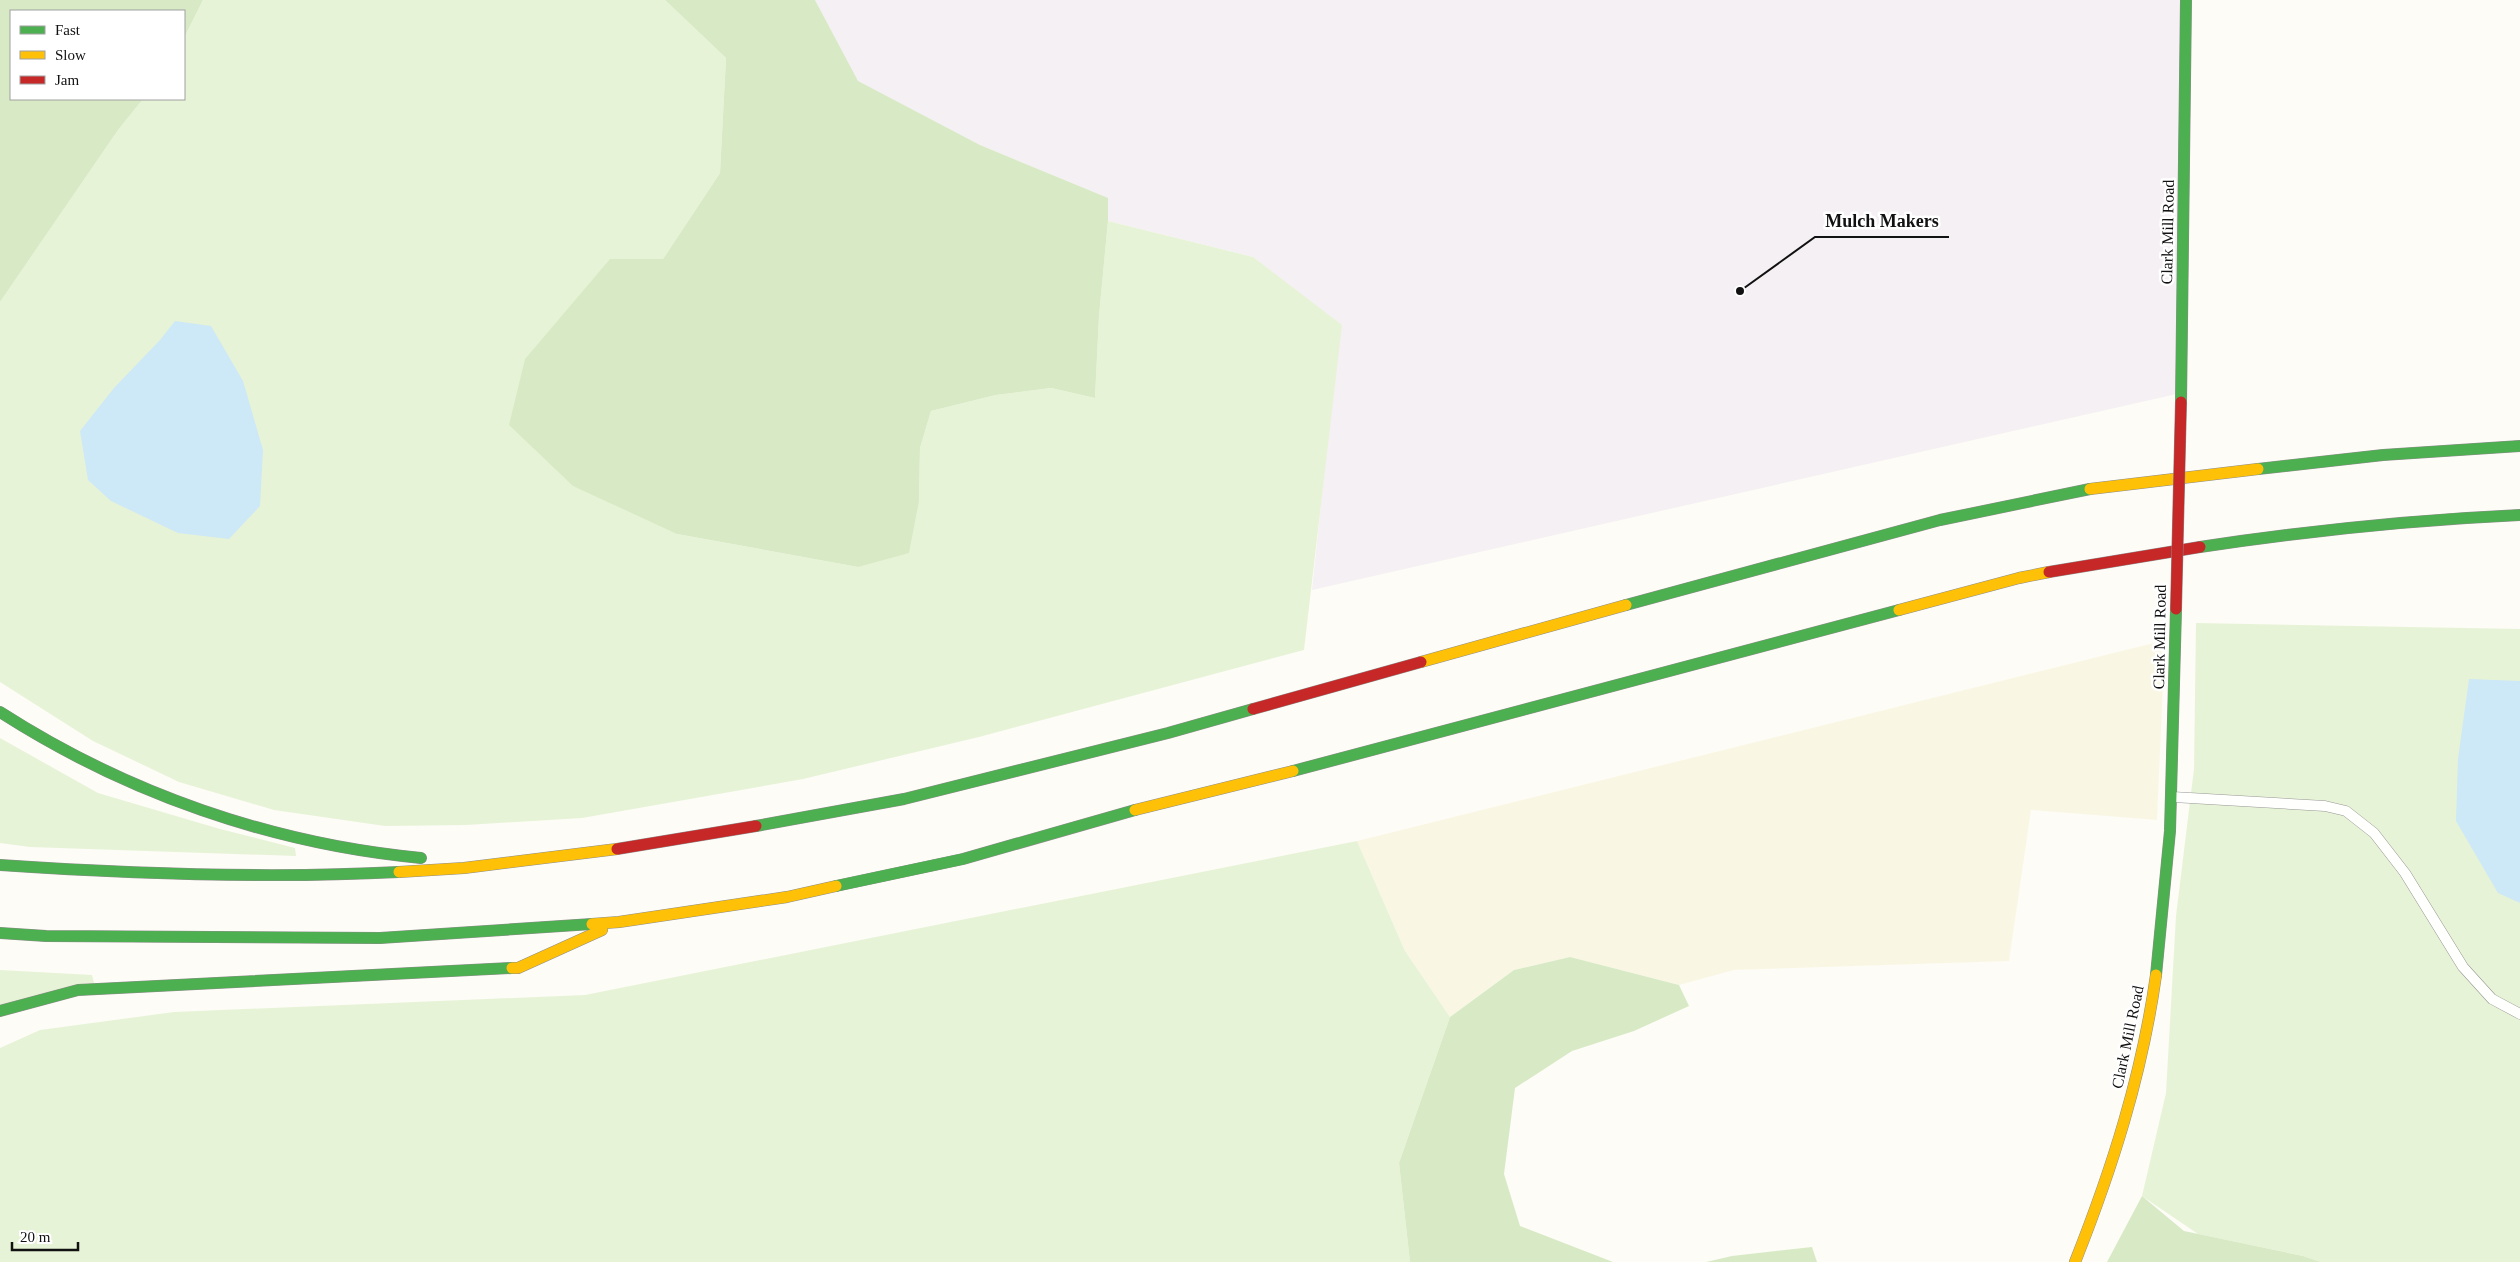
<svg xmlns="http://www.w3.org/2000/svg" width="2520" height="1262" viewBox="0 0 2520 1262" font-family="'Times New Roman',serif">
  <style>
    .industrial { fill: #f5f0f3 }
    .farmland { fill: #f9f7e4 }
    .green { fill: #e7f3d7 }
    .forest { fill: #d8eac5 }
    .water { fill: #cde8f7 }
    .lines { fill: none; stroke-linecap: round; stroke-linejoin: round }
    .lane-casing { stroke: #979795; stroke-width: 11 }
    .fast-casing { stroke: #8e8d8b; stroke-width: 12 }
    .slow-casing { stroke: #8e8d8b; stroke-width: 12 }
    .jam-casing { stroke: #8e8d8b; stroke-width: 12 }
    .lane { stroke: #fffffe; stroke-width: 10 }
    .fast { stroke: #4caf50; stroke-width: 11 }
    .slow { stroke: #ffc107; stroke-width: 11 }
    .jam { stroke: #c62828; stroke-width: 11 }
    .jam-bridge-casing { stroke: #8e8d8b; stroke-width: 12; stroke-linecap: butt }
    .jam-bridge { stroke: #c62828; stroke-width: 11 }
    .labels { text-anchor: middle; stroke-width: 5; stroke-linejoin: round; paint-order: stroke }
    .street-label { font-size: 16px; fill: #111; stroke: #fff }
    .leader { fill: none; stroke: #111; stroke-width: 2 }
    .callout-dot { fill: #111; stroke: #fff; stroke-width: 2 }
    .callout-label { font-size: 18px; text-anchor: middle; font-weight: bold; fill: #111; stroke: #fff; stroke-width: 5; stroke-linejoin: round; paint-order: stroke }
  </style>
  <rect width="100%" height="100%" fill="#fdfcf7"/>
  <polygon class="industrial" points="815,0 2186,0 2181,393 1312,590 1325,465 1253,257 1108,221 1107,198 980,145 857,81"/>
  <polygon class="farmland" points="2158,642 2164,660 2157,820 2031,810 2009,961 1734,970 1679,985 1570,957 1514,970 1450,1017 1405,951 1357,841"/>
  <g class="green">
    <polygon points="203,0 665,0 726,58 720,173 663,259 610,259 677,534 858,567 919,501 920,448 931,411 996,395 1051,388 1095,398 1099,316 1108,221 1253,257 1342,325 1304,650 979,737 803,779 582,818 466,825 385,826 274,810 179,782 93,741 0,682 0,302 118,130 143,99 184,99 184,38"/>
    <polygon points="2196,623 2520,629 2520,1262 2321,1262 2303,1256 2198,1234 2142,1196 2166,1093 2176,916 2194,769"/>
    <polygon points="0,738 98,793 220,829 295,848 296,856 30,847 0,843"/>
    <polygon points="1357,841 1405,951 1450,1017 1399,1163 1410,1262 0,1262 0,1048 40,1030 174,1012 585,995"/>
    <polygon points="0,970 92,975 94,983 0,1005"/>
  </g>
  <g class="forest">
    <polygon points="0,0 203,0 184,38 184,11 11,11 11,99 143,99 118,130 0,302"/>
    <polygon points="665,0 815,0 858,81 980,145 1108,198 1108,221 1099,316 1095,398 1051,388 996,395 931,411 920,448 919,501 909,553 858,567 677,534 573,486 509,425 525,359 610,259 663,259 720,173 726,58"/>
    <polygon points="1570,957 1679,985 1689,1006 1634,1031 1572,1051 1515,1088 1504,1174 1520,1226 1613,1262 1410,1262 1399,1163 1450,1017 1514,970"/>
    <polygon points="2142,1196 2184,1231 2303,1256 2321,1262 2107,1262"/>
    <polygon points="1812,1247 1817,1262 1706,1262 1732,1256"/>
  </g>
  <g class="water">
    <polygon points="175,321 211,326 243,381 263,450 260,506 229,539 178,533 111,501 88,480 80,431 114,388 160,340"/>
    <polygon points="2469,679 2520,681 2520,903 2498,893 2456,821 2458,759"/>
  </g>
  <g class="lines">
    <g class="lane-casing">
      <polyline id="lane" points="2173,797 2325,806 2346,811 2374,833 2405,873 2463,967 2492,999 2520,1014"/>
    </g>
    <g class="fast-casing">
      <g id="fast">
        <polyline points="2181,402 2186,0"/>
        <polyline points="2258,469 2383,455 2520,446"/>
        <path d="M2200 547C2306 531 2412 520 2520 515"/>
        <polyline points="1626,605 1940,520 2090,489"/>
        <path d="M0 712C126 793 272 844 421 858"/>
        <polyline points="1293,771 1899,610"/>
        <polyline points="756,826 904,799 1168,733 1253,709"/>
        <path d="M0 865C133 874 266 879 399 872"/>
        <polyline points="836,886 963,859 1135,810"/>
        <polyline points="0,933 46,936 380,938 592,924"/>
        <polyline points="2156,975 2170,831 2176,609"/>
        <polyline points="0,1011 78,990 512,968"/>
      </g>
    </g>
    <g class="slow-casing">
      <g id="slow">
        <polyline points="2090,489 2258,469"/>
        <polyline points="1899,610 2019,578 2049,572"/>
        <polyline points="1421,662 1626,605"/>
        <polyline points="1135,810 1293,771"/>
        <polyline points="399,872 464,868 617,849"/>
        <polyline points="592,924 619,922 787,897 836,886"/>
        <polyline points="512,968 518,968 602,930"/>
        <path d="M2075 1262C2112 1169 2142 1075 2156 975"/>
      </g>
    </g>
    <g class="jam-casing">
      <g id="jam">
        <polyline points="2049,572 2200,547"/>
        <polyline points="1253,709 1421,662"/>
        <polyline points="617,849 756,826"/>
      </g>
    </g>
    <use href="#lane" class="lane"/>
    <use href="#fast" class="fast"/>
    <use href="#slow" class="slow"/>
    <use href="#jam" class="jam"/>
    <g class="jam-bridge-casing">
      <polyline id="jam-bridge" points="2176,609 2181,402"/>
    </g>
    <use href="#jam-bridge" class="jam-bridge"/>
  </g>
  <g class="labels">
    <g class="street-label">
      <text transform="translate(2167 232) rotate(-89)" y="6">Clark Mill Road</text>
      <text transform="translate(2159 637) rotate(-89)" y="6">Clark Mill Road</text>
      <text transform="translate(2127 1037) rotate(-78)" y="6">Clark Mill Road</text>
    </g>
  </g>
  <path class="leader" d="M1740 291L1815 237H1949"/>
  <circle class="callout-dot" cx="1740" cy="291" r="5"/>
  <g class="callout-label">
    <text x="1882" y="227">Mulch Makers</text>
  </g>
  <rect x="10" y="10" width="175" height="90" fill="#ffffff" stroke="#a0a0a0"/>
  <rect x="20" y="26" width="25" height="8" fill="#4caf50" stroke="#a0a0a0"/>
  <text x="55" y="35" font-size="15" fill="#111111">Fast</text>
  <rect x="20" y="51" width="25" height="8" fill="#ffc107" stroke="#a0a0a0"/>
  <text x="55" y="60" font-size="15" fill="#111111">Slow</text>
  <rect x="20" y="76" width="25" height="8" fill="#c62828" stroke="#a0a0a0"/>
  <text x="55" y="85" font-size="15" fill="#111111">Jam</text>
  <path d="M12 1242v8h66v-8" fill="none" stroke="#111111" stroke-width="2.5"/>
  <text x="20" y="1242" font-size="15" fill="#111111" stroke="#ffffff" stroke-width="4" paint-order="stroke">20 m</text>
</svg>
